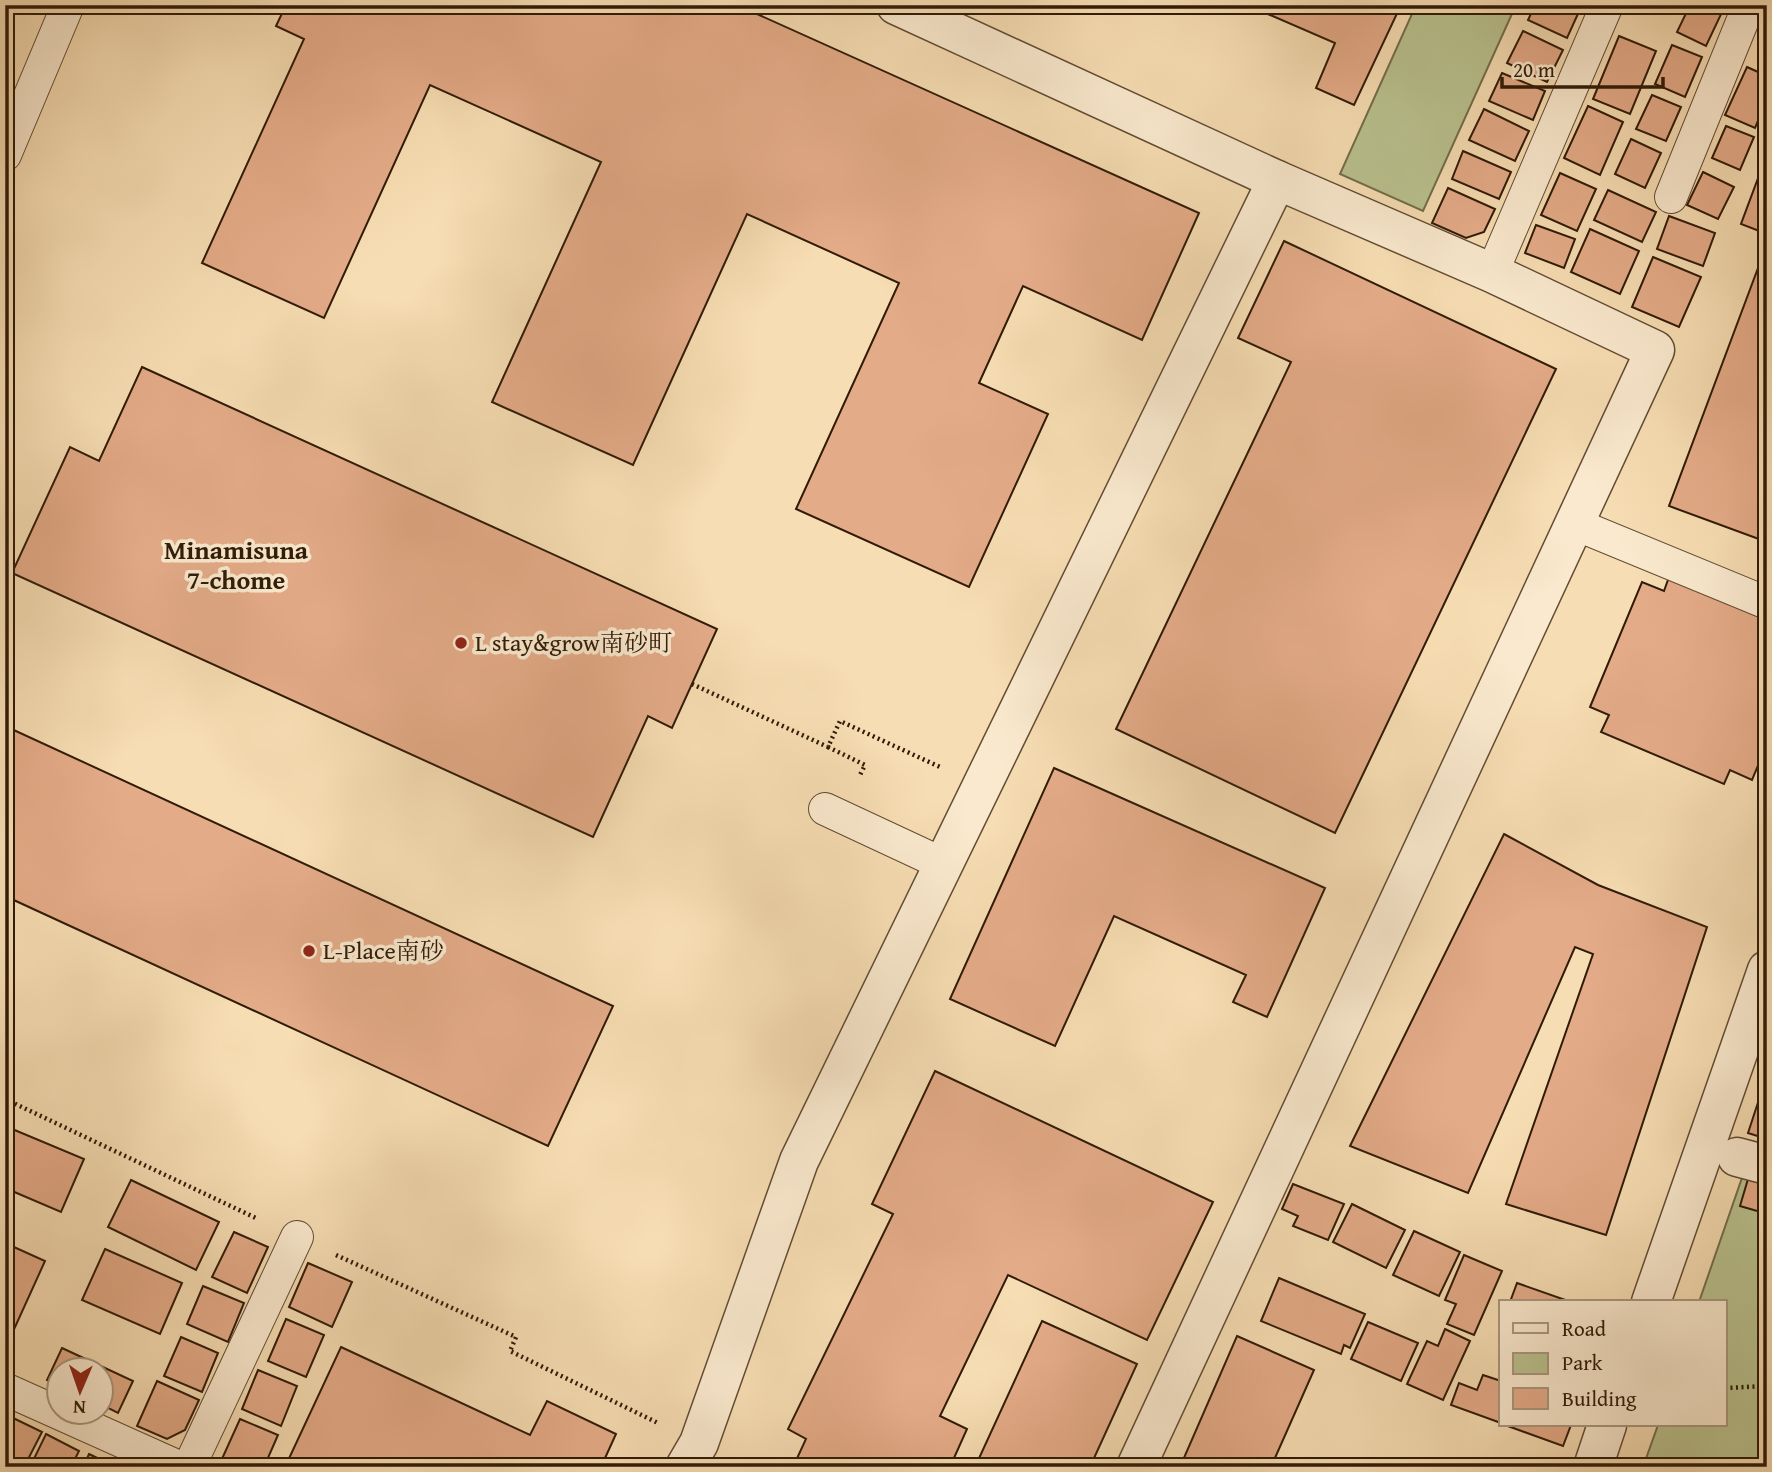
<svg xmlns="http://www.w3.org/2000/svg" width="1772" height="1472" viewBox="0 0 1772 1472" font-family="'Gentium Book Plus','Noto Serif JP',serif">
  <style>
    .green { fill: #b9c28f; stroke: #746e4c; stroke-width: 2 }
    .building { fill: #e4ab88; stroke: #301b08; stroke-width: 2 }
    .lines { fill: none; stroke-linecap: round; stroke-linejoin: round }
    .service-casing { stroke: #624c33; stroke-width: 34 }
    .pedestrian-casing { stroke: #624c33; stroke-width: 41 }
    .minor-casing { stroke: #624c33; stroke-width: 41 }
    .tertiary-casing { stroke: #624c33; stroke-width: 41 }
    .path { stroke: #301b08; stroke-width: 4.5; stroke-dasharray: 2 3.5; stroke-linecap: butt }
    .service { stroke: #fae9ce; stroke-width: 32 }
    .pedestrian { stroke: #fae9ce; stroke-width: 38 }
    .minor { stroke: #fae9ce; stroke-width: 38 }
    .tertiary { stroke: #fae9ce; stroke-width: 38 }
    .poi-dot { fill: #8f2418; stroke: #fae9ce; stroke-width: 2.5 }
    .labels { text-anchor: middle; stroke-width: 7; stroke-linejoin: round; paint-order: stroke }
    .poi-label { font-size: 24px; fill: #301b08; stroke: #fae9ce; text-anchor: start }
    .neighbourhood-label { font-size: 26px; font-weight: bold; fill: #301b08; stroke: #fae9ce }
  </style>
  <rect width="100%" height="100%" fill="#f7ddb3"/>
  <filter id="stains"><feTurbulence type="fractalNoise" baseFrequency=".00286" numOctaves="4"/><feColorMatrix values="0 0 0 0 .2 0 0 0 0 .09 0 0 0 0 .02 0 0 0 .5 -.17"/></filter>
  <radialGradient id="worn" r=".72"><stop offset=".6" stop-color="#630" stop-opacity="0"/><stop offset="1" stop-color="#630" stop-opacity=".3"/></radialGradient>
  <g class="green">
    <polygon points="1416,5 1516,5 1423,211 1340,174"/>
    <polygon points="1744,1172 1767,1179 1767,1467 1643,1467 1658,1425 1725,1425 1725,1302 1699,1302"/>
  </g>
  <g class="building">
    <polygon points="286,5 631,5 649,13 653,5 737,5 1199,213 1142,340 1023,286 979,383 1048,414 969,587 796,509 899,283 747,214 633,465 492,402 601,162 430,85 324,318 202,263 304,39 276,26"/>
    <polygon points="1247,5 1401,5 1354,105 1316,88 1335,43"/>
    <polygon points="1535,5 1582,5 1567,38 1528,20"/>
    <polygon points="1690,5 1713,5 1723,10 1706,46 1677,32"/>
    <polygon points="1767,21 1767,41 1760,39"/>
    <polygon points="1523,31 1563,50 1547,82 1507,63"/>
    <polygon points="1619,36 1656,51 1630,114 1593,99"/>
    <polygon points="1672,45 1702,57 1685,97 1655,84"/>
    <polygon points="1747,67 1767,76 1767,100 1755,128 1725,115"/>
    <polygon points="1502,73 1545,91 1533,120 1489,101"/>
    <polygon points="1652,95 1681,107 1666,141 1636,129"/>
    <polygon points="1588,106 1623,122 1600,175 1564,158"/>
    <polygon points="1484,109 1529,131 1515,161 1469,140"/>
    <polygon points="1726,126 1754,137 1740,170 1712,158"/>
    <polygon points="1631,139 1661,153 1645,188 1615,174"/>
    <polygon points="1463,151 1511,172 1499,199 1452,179"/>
    <polygon points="1767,154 1767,234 1741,224"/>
    <polygon points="1703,172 1734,187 1718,219 1687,205"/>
    <polygon points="1560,173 1596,189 1577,231 1541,215"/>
    <polygon points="1448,188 1495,209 1484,232 1466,238 1432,223"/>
    <polygon points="1608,190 1656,212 1642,242 1594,220"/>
    <polygon points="1669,216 1715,233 1703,266 1657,249"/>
    <polygon points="1536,225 1575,239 1564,268 1525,253"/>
    <polygon points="1590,229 1639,251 1620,294 1571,272"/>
    <polygon points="1284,241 1556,369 1335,833 1116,729 1291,362 1238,338"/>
    <polygon points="1767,244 1767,542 1669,506"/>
    <polygon points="1653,257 1701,277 1679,327 1632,307"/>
    <polygon points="142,367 717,629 672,728 648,716 593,837 12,573 70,447 99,461"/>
    <polygon points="1669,577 1767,618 1767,744 1752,780 1730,770 1724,784 1601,732 1609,715 1590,707 1642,582 1664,591"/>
    <polygon points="5,726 613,1006 548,1146 5,896"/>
    <polygon points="1054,768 1325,888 1267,1017 1233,1002 1246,975 1114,916 1055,1046 950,999"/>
    <polygon points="1504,834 1598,885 1707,927 1606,1235 1506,1204 1593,954 1575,947 1468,1193 1350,1146"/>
    <polygon points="935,1071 1213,1202 1147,1340 1008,1275 940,1416 967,1429 950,1467 934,1467 922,1461 919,1467 793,1467 806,1439 788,1429 893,1214 872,1204"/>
    <polygon points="1767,1075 1767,1139 1748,1133"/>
    <polygon points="5,1126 84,1159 61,1212 5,1188"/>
    <polygon points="1748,1179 1767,1185 1764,1213 1740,1206"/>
    <polygon points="131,1180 219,1222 196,1270 108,1227"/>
    <polygon points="1293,1184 1344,1204 1328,1240 1293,1226 1298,1216 1282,1209"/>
    <polygon points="1352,1204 1405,1230 1386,1268 1333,1242"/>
    <polygon points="1414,1231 1460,1252 1439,1296 1393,1275"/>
    <polygon points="234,1232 268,1247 247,1293 212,1277"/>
    <polygon points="5,1243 45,1261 6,1347 5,1347"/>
    <polygon points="105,1249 182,1283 160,1334 82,1300"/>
    <polygon points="1464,1255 1502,1271 1474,1335 1447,1324 1456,1304 1445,1300"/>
    <polygon points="308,1263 352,1282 332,1327 289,1307"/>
    <polygon points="1279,1278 1365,1314 1350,1348 1344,1345 1341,1354 1261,1321"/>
    <polygon points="1517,1283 1571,1302 1510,1302"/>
    <polygon points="203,1286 244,1303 228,1342 187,1324"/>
    <polygon points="286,1319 324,1335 306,1377 268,1361"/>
    <polygon points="1042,1321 1137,1364 1090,1467 975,1467"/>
    <polygon points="1368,1322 1418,1343 1401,1381 1351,1359"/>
    <polygon points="1445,1329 1470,1341 1443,1400 1407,1384 1427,1341 1438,1346"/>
    <polygon points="1237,1336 1314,1370 1271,1467 1180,1467"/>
    <polygon points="181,1337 218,1353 202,1392 164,1376"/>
    <polygon points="341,1347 530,1435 547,1401 616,1434 601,1467 285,1467"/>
    <polygon points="62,1348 133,1381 118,1413 102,1405 102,1370 60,1370 60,1386 47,1380"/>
    <polygon points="258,1370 297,1386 281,1426 242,1409"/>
    <polygon points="1483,1375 1501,1381 1501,1423 1451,1405 1459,1383 1477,1390"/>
    <polygon points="157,1381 199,1400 185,1430 167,1439 137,1426"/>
    <polygon points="7,1415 42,1432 24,1467 5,1467"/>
    <polygon points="240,1419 278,1435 264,1467 234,1467 221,1461"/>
    <polygon points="1505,1425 1571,1425 1563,1446"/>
    <polygon points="46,1434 79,1451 71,1467 30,1467"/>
    <polygon points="89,1454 116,1467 83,1467"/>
  </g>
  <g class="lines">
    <g class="service-casing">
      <g id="service">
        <polyline points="5,155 68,5"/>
        <polyline points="1671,197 1749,5"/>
        <polyline points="1492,273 1607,5"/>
        <polyline points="1575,524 1767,603"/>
        <polyline points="825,809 943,864"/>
        <polyline points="5,1389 179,1467"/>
        <polyline points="189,1467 297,1237"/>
      </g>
    </g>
    <g class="pedestrian-casing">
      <polyline id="pedestrian" points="1737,1157 1767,1165"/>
    </g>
    <g class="minor-casing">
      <g id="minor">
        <polyline points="896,5 1277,180 1492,273 1655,350 1136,1467"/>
        <polyline points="685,1467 699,1443 799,1161 1277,180"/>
      </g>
    </g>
    <g class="tertiary-casing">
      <g id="tertiary">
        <polyline points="1651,1302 1767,970"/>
        <polyline points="1593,1467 1607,1425"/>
      </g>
    </g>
    <g class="path">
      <polyline points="692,684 828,747 840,721 940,767"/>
      <polyline points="828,747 865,765 859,777"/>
      <polyline points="5,1099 258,1219"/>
      <polyline points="336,1255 516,1337 510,1351 658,1423"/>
      <polyline points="1725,1388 1767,1386"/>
    </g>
    <use href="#service" class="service"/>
    <use href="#pedestrian" class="pedestrian"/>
    <use href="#minor" class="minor"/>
    <use href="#tertiary" class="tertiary"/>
  </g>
  <g class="poi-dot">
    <circle cx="461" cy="643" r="7"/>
    <circle cx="309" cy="951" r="7"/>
  </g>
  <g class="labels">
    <g class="poi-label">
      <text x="475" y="651">L stay&amp;grow南砂町</text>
      <text x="323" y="959">L-Place南砂</text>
    </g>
    <g class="neighbourhood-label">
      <text x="236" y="559">Minamisuna<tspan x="236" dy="30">7-chome</tspan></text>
    </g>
  </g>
  <rect width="1772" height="1472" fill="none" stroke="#f7ddb3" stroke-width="28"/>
  <rect x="7" y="7" width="1758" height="1458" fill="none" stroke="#301b08" stroke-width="3.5"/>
  <rect x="14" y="14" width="1744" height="1444" fill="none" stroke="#301b08" stroke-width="2"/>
  <rect x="1499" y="1300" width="228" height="126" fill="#fae9ce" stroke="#a9977f" stroke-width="2"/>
  <rect x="1513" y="1323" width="35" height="10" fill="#fae9ce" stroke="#a9977f" stroke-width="2"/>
  <text x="1562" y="1336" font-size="21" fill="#301b08">Road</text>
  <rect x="1513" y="1353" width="35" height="21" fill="#b9c28f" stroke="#a9977f" stroke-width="2"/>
  <text x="1562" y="1370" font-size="21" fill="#301b08">Park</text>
  <rect x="1513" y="1388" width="35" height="21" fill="#e4ab88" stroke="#a9977f" stroke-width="2"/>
  <text x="1562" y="1406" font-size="21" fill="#301b08">Building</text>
  <g transform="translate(80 1391) rotate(182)"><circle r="33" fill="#fae9ce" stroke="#a9977f" stroke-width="2"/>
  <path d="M0-5L12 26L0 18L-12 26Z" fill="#8f2418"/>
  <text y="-10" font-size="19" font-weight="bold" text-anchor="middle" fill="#301b08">N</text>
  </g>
  <path d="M1502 77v10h161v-10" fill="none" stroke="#301b08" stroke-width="3.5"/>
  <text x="1513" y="77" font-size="21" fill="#301b08" stroke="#fae9ce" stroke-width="5" paint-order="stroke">20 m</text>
  <rect width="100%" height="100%" filter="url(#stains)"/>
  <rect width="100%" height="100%" fill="url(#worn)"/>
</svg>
